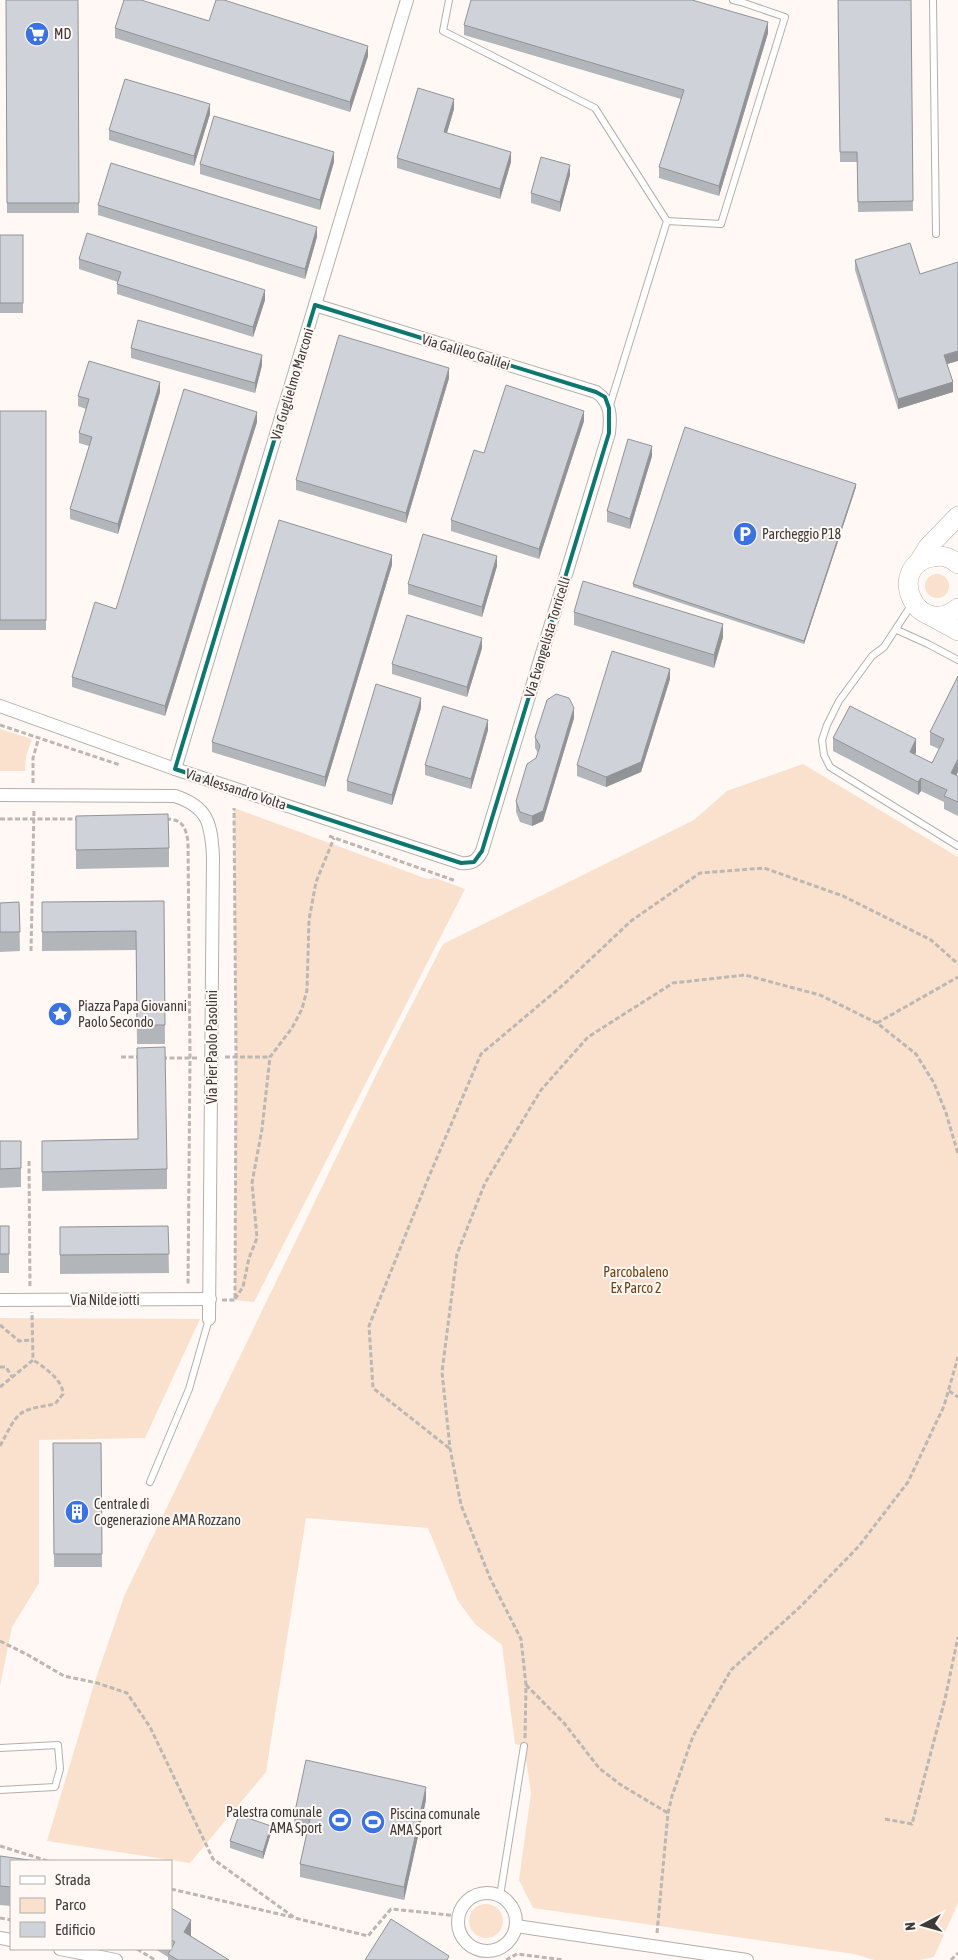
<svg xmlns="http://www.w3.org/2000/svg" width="958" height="1960" viewBox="0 0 958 1960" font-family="'Asap Condensed',sans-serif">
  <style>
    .green { fill: #fae1cd }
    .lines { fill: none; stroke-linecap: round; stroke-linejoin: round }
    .lane-casing { stroke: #b4afaa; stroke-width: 8 }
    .street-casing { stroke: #b4afaa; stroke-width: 14 }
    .secondary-casing { stroke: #b4afaa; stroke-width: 20 }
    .path { stroke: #bcb7b3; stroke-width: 3; stroke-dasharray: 5 2.5; stroke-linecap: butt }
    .lane { stroke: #fff; stroke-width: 6 }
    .street { stroke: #fff; stroke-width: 12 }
    .secondary { stroke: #fff; stroke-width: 19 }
    .wall { fill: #b2b5ba }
    .shaded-wall { fill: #919397 }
    .building { fill: #cfd2d8; stroke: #919397 }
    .marked { fill: none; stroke: #0f766e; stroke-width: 4; stroke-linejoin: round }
    .labels { text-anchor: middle; stroke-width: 4; stroke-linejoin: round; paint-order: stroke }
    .poi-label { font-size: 14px; fill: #3d3a38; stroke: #fff8f4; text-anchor: start }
    .street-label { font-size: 14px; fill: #3d3a38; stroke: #fff8f4 }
    .park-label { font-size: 14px; fill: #6c3e11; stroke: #fff8f4 }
  </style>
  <rect width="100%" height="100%" fill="#fff8f4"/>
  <g class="green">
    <circle cx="937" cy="586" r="12"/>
    <polygon points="0,729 32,739 26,756 25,771 0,771"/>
    <polygon points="803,764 958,857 958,1903 934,1957 920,1960 874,1960 854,1954 533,1908 519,1880 531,1793 524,1746 515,1744 502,1645 475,1624 458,1601 428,1528 306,1518 266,1772 190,1863 47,1841 95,1681 125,1594 379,1069 443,944 694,820 727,791"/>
    <polygon points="234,808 427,879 435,878 465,889 254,1302 235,1300 236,1057"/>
    <polygon points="0,1318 200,1319 145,1438 39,1440 39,1583 12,1627 0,1686"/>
    <circle cx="486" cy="1921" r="17"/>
  </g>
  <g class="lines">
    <g class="lane-casing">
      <g id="lane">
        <polyline points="449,0 443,31 595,108 667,221"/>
        <polyline points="733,0 741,2"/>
        <polyline points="933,0 936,234"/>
        <polyline points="609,408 667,221 721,224 785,17 741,2 741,0"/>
        <polyline points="912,604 884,647 872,656 839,701 827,725 822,740 824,755 830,767 958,846"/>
        <polyline points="897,630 928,644 958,660"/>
        <polyline points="150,1482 189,1389 209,1319"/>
        <polyline points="0,1748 58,1745 60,1769 55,1787 0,1790"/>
        <polyline points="500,1896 524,1746"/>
      </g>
    </g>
    <g class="street-casing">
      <g id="street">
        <path d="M0 706 175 769 461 863C472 864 477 861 482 851L609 433C611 416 611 402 596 392L315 305"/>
        <polyline points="175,769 407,0"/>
        <path d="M0 795 175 796C208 807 211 823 213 856L209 1319"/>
        <polyline points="0,1300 210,1299"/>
        <circle cx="487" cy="1922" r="29"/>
        <polyline points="516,1926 747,1960"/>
        <polyline points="0,1938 11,1940"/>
        <polyline points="60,1949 116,1960"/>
      </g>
    </g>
    <g class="secondary-casing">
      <g id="secondary">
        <polyline points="918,563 928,547 958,516"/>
        <path d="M958 564C951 558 942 555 933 557 884 565 916 641 958 608"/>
        <polyline points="929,615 958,631"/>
      </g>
    </g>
    <g class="path">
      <polyline points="0,725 120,765"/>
      <polyline points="33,783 33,758 39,737"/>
      <polyline points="0,819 79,819"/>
      <path d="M166 819C182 819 186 827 188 842L190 1058 188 1286"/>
      <polyline points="329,836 456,881"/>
      <polyline points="31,951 34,809"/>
      <polyline points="877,1023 958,977"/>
      <polyline points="121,1057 141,1057"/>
      <polyline points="225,1057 270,1057"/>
      <polyline points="162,1058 198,1058"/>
      <polyline points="29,1161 30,1288"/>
      <polyline points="235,1299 243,1287 249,1258 257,1238 252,1183 262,1129 270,1057 292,1028 302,1009 307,990 309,920 316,882 334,838"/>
      <polyline points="222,1300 235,1300 236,1057 234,808"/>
      <polyline points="0,1325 19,1341 32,1340"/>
      <polyline points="0,1367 6,1367 12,1377"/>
      <polyline points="0,1387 33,1360 32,1312"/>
      <polyline points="949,1391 958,1397"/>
      <path d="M0 1446C19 1411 15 1411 55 1404L63 1394C63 1380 44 1367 33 1360"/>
      <polyline points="449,1448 373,1388 369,1326 430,1174 481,1054 563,985 631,921 700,873 764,868 843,896 931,940 958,964"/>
      <polyline points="0,1641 28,1655 64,1676 97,1683 127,1693 150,1727 213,1859 295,1918 368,1936 391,1909 459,1916"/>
      <polyline points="526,1685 564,1723 599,1768 621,1785 668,1813"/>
      <polyline points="525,1738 526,1685 521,1639 490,1578 461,1505 450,1448 442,1372 457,1254 485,1183 541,1090 588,1037 673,983 745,975 820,995 877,1023 916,1054 934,1083 946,1113 958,1154"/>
      <polyline points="885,1819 912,1824 945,1699 958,1637"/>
      <polyline points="0,1846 48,1861"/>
      <polyline points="171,1889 292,1917"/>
      <polyline points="0,1918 11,1920"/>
      <polyline points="657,1933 668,1813 672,1796 693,1736 731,1670 801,1606 859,1546 908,1482 944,1406 958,1357"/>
      <polyline points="137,1949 155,1960"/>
      <polyline points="506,1960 517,1954 564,1960"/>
      <polyline points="951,1960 958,1953"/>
    </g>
    <use href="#lane" class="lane"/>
    <use href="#street" class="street"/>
    <use href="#secondary" class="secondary"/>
  </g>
  <g class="wall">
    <polygon points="6,0 78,0 79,213 7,213"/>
    <polygon points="838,0 911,0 913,211 858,212 857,162 840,162"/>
    <polygon points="209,21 368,56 350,112 115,38 115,28"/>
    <polygon points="464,25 768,33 719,196 659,178 659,167 681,99 464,35"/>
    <polygon points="454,109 447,133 511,162 500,199 397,168 397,158"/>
    <polygon points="210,114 194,166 109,140 109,130"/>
    <polygon points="334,162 320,210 200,174 200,164"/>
    <polygon points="570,175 560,212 531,203 531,193"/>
    <polygon points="98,205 317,237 305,279 98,215"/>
    <rect x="0" y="235" width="23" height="78"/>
    <polygon points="79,259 265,300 253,337 117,294 117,284 118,282 79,269"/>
    <polygon points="855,260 947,364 953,392 898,409 855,270"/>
    <polygon points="131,348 262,365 255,393 131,358"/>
    <polygon points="449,378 406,523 296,490 296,480"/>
    <polygon points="160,392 118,534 70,519 70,509 89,446 79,443 79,433 86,409 78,406 78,396"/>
    <rect x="0" y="411" width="46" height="219"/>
    <polygon points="584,421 539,559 451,531 451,520 484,453"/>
    <polygon points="257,422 165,716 72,687 72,677 116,609"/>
    <polygon points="652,456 630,529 607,522 607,511"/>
    <polygon points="856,487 804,644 633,587 633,584"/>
    <polygon points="392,565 325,787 212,752 212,742"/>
    <polygon points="497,566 482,617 408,594 408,584"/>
    <polygon points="574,612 723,637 714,668 574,625"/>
    <polygon points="482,648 467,697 392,674 392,664"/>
    <polygon points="958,676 958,772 956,775 958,776 958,816 944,809 944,802 921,791 918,795 833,751 833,738 916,752 915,755 932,763 939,749 930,745 930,732"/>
    <polygon points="670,679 641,772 606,787 577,776 577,765"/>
    <polygon points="421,708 392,805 347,791 347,781"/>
    <polygon points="574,718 543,821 532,826 520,822 516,812 516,801 538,753 535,748 535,737"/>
    <polygon points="488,730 471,789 425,775 425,765"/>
    <polygon points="76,816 169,848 169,867 76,869"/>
    <polygon points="164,901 165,1044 137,1044 136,950 42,951 42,902"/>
    <polygon points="19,902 20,951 0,952 0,903"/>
    <polygon points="137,1048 167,1169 167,1189 42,1191 42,1141 138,1139"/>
    <polygon points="0,1141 21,1141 21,1187 0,1188"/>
    <rect x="0" y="1226" width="9" height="47"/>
    <polygon points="168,1226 169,1273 60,1274 60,1227"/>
    <polygon points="53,1443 101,1443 102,1567 54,1567"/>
    <polygon points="426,1800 404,1900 300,1877 300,1864 307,1832 294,1829 294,1816"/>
    <polygon points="271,1833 263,1859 230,1848 230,1841"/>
    <polygon points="0,1856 11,1861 11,1906 0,1905"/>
    <polygon points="171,1908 191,1936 229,1960 168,1960 168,1957 155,1949 171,1949"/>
  </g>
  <g class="shaded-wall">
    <polygon points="768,22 768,33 719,196 719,186"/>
    <polygon points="368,46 368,56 350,112 350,102"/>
    <polygon points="454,99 454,109 444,142 444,132"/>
    <polygon points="210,104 210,114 194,166 194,156"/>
    <polygon points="334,152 334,162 320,210 320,200"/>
    <polygon points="511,152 511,162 500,199 500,189"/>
    <polygon points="570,165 570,175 560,212 560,202"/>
    <polygon points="317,227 317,237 305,279 305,269"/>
    <polygon points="265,290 265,300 253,337 253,327"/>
    <polygon points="958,351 958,361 944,365 944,355"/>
    <polygon points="262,355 262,365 255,393 255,383"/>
    <polygon points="449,368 449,378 406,523 406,513"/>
    <polygon points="160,382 160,392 118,534 118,524"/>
    <polygon points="953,382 953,392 898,409 898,399"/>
    <polygon points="584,411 584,421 539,559 539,549"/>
    <polygon points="257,412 257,422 165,716 165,706"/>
    <polygon points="652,446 652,456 630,529 630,519"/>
    <polygon points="856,484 856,487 804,644 804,641"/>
    <polygon points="392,555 392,565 325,787 325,777"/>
    <polygon points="497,556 497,566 482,617 482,607"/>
    <polygon points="723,624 723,637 714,668 714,655"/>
    <polygon points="482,638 482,648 467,697 467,687"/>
    <polygon points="670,669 670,679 641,772 606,787 606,777"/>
    <polygon points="421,698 421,708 392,805 392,795"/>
    <polygon points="574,708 574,718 543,821 532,826 532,816"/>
    <polygon points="488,720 488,730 471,789 471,779"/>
    <polygon points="916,739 916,752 910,765 910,752"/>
    <polygon points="958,759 958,772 951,786 951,773"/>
    <polygon points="921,778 921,791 918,795 918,782"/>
    <polygon points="426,1787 426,1800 404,1900 404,1887"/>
    <polygon points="271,1826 271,1833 263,1859 263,1852"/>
    <polygon points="191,1920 191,1940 184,1932"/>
  </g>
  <g class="building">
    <polygon points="6,0 78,0 79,203 7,203"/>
    <polygon points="124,0 141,0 209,21 216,0 224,0 368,46 350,102 115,28"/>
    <polygon points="471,0 692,0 768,22 719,186 659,167 684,90 464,25"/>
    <polygon points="838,0 911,0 913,201 858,202 857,152 840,152"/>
    <polygon points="125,79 210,104 194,156 109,130"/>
    <polygon points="418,88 454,99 444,132 511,152 500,189 397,158"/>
    <polygon points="214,116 334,152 320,200 200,164"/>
    <polygon points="541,157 570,165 560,202 531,193"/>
    <polygon points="111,163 317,227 305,269 98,205"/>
    <polygon points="87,233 265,290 253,327 117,284 121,272 79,259"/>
    <rect x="0" y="235" width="23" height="68"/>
    <polygon points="910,243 920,274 958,262 958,351 944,355 953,382 898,399 855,260"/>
    <polygon points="138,320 262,355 255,383 131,348"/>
    <polygon points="339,335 449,368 406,513 296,480"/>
    <polygon points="89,361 160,382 118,524 70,509 92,437 79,433 89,399 78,396"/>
    <polygon points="506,385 584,411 539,549 451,520 474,450 484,453"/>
    <polygon points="184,389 257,412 165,706 72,677 95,602 116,609"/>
    <rect x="0" y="411" width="46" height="209"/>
    <polygon points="685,427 856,484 804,641 633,584"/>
    <polygon points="628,439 652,446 630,519 607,511"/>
    <polygon points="279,520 392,555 325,777 212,742"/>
    <polygon points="423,534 497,556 482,607 408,584"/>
    <polygon points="583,581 723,624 714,655 574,612"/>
    <polygon points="407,615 482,638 467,687 392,664"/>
    <polygon points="612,651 670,669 641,762 606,777 577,765"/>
    <polygon points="958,676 958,759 951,773 958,776 958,802 944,796 947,790 921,778 918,782 833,738 850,706 916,739 910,752 932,763 944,739 930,732"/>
    <polygon points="376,684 421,698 392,795 347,781"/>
    <polygon points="556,694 569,698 574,708 543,811 532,816 520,812 516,801 527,764 536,758 540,746 535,737 547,700"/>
    <polygon points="443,706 488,720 471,779 425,765"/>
    <polygon points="168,814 169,848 76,850 76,816"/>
    <polygon points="164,901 165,1025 137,1025 136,931 42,932 42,902"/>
    <polygon points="19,902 20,932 0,932 0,903"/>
    <polygon points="165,1047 167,1169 42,1172 42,1141 138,1139 137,1048"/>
    <polygon points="0,1141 21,1141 21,1168 0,1169"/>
    <rect x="0" y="1226" width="9" height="28"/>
    <polygon points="168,1226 169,1254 60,1255 60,1227"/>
    <polygon points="53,1443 101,1443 102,1554 54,1554"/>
    <polygon points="306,1760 426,1787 404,1887 300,1864 310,1819 294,1816"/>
    <polygon points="239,1815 271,1826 263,1852 230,1841"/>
    <polygon points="0,1856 37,1861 11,1861 11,1887 0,1886"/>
    <polygon points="171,1908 191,1920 184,1932 229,1960 178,1960 168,1954 175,1942 171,1940"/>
    <polygon points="391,1919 449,1956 447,1960 365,1960"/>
  </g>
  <path class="marked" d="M315 305 596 392 605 397 609 408V433L482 851 474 862 461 863 175 769Z"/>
  <defs>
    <g id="supermarket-disc" transform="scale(1.25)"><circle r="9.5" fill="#3a72e2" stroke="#fff8f4"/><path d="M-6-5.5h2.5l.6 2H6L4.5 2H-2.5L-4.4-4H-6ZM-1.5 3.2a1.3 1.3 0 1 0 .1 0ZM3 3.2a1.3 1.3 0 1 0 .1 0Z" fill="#fff"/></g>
    <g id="parking-disc" transform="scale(1.25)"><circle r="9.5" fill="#3a72e2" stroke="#fff8f4"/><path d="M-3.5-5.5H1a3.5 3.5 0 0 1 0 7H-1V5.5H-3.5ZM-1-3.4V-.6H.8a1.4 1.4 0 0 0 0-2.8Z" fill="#fff"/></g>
    <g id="sight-disc" transform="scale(1.25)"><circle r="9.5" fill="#3a72e2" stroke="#fff8f4"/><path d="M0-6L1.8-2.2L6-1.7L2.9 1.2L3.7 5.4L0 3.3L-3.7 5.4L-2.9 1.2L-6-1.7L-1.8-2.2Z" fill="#fff"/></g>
    <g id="building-disc" transform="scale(1.25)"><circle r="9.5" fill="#3a72e2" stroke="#fff8f4"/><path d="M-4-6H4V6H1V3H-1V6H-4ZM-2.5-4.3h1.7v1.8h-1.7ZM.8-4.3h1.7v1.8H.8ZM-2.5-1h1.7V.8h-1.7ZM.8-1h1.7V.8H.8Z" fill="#fff"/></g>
    <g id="stadium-disc" transform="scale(1.25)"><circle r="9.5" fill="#3a72e2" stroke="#fff8f4"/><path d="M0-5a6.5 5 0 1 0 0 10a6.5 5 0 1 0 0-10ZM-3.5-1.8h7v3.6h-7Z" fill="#fff"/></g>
  </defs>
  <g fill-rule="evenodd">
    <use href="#supermarket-disc" x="37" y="34"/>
    <use href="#parking-disc" x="745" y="534"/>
    <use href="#sight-disc" x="60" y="1014"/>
    <use href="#building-disc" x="77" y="1512"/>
    <use href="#stadium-disc" x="340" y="1820"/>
    <use href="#stadium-disc" x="373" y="1822"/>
  </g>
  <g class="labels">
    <g class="poi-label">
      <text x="54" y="39">MD</text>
      <text x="762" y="539">Parcheggio P18</text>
      <text x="78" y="1011">Piazza Papa Giovanni<tspan x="78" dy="16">Paolo Secondo</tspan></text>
      <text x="94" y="1509">Centrale di<tspan x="94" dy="16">Cogenerazione AMA Rozzano</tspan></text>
      <text x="322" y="1817" text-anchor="end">Palestra comunale<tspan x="322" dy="16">AMA Sport</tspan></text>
      <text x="390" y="1819">Piscina comunale<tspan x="390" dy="16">AMA Sport</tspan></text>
    </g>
    <g class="street-label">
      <text transform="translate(466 352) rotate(17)" y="5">Via Galileo Galilei</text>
      <text transform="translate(292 384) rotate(-73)" y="5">Via Guglielmo Marconi</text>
      <text transform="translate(547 637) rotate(-73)" y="5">Via Evangelista Torricelli</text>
      <text transform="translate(236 789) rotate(18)" y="5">Via Alessandro Volta</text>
      <text transform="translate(212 1047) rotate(-90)" y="5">Via Pier Paolo Pasolini</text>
      <text x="105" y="1305">Via Nilde iotti</text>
    </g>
    <g class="park-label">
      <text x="636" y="1277">Parcobaleno<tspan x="636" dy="16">Ex Parco 2</tspan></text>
    </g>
  </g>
  <rect x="10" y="1860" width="162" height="90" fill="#fff8f4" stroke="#b1aca9"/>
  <rect x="20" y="1876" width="25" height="8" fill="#ffffff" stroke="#b1aca9"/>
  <text x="55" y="1885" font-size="15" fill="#3d3a38">Strada</text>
  <rect x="20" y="1898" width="25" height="15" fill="#fae1cd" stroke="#b1aca9"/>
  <text x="55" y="1910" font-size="15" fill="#3d3a38">Parco</text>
  <rect x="20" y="1922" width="25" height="15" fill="#cfd2d8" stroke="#b1aca9"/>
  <text x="55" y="1935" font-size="15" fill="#3d3a38">Edificio</text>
  <g transform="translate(923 1925) rotate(264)" stroke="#fff8f4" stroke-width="4" paint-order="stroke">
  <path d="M0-4L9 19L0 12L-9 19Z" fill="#3d3a38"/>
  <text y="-8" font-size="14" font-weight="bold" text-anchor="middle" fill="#3d3a38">N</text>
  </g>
</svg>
